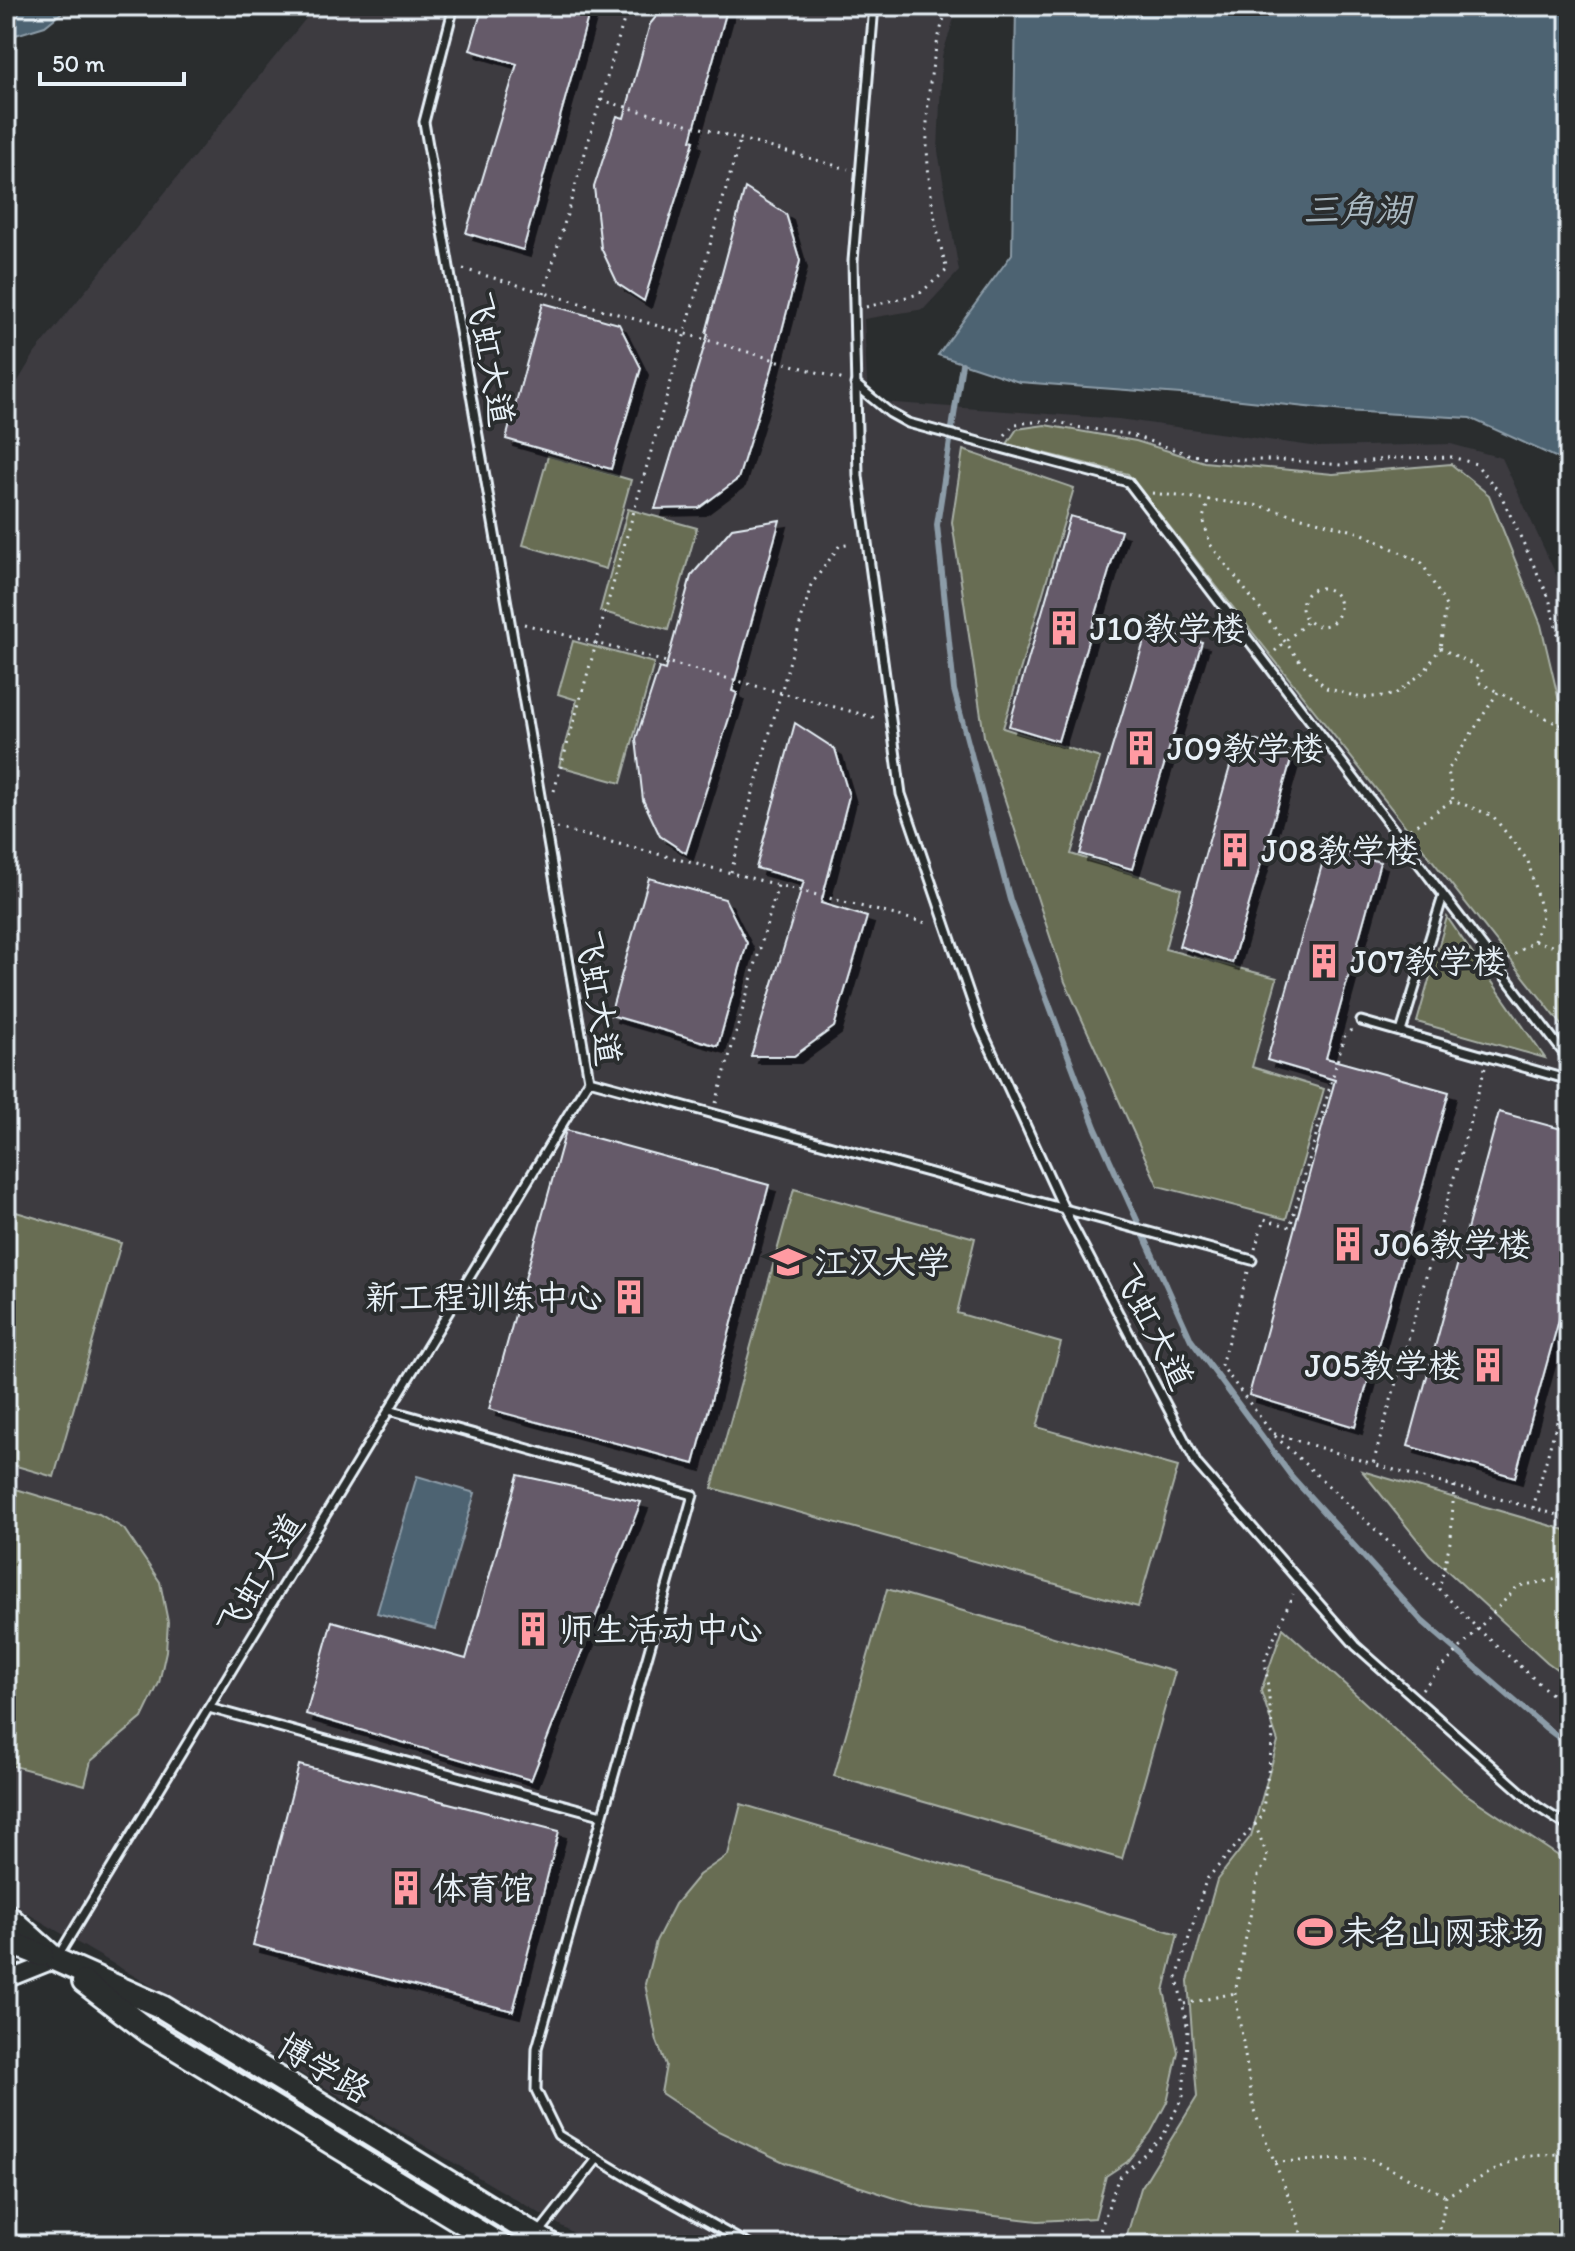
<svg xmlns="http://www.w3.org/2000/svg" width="1575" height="2251" viewBox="0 0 1575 2251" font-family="Itim,'LXGW WenKai TC',sans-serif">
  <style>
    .built { fill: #3c3a40 }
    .green { fill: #676d53; stroke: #a8afa6; stroke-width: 2 }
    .water { fill: #4e6472; stroke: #8c9ca8; stroke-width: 2 }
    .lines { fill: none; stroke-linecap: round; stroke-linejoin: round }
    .stream { stroke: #8c9ca8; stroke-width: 6 }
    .building { fill: #655a69; stroke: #e8f1f8; stroke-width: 2; filter: url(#shadow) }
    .lane-casing { stroke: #e8f1f8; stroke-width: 13 }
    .street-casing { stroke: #e8f1f8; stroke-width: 20 }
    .secondary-casing { stroke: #e8f1f8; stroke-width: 28 }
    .path { stroke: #e8f1f8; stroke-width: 3; stroke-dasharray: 2 6; stroke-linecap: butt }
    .lane { stroke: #2a2d2e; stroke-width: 7 }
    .street { stroke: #2a2d2e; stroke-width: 14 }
    .secondary { stroke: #2a2d2e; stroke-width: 22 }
    .labels { text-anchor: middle; stroke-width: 8; stroke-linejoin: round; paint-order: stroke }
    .street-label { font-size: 34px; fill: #e8f1f8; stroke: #2a2d2e }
    .poi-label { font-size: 34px; fill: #e8f1f8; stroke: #2a2d2e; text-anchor: start }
    .water-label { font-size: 36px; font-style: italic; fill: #aab9c2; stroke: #2a2d2e }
  </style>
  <defs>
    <filter id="shadow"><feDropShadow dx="7" dy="7" stdDeviation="0" flood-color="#0009"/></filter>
  </defs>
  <rect width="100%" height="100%" fill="#2a2d2e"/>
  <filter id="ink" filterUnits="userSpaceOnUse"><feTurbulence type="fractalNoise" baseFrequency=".0125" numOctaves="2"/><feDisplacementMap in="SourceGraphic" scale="16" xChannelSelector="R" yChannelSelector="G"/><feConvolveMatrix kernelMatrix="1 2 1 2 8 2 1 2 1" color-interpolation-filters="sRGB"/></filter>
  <g filter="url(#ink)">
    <polygon class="built" points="316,6 958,6 942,56 938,151 959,271 924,309 864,319 868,401 1119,419 1319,447 1451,444 1502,458 1560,583 1569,622 1569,2245 594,2245 6,1901 6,401 35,353"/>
    <g class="green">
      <polygon points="1045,425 1136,441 1204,462 1333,474 1451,464 1489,495 1541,625 1569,743 1569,1034 1128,474 1007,444 1017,429"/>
      <polygon points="963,450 1074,488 1003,728 1100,758 1071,854 1181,889 1165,949 1277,978 1252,1067 1324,1089 1286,1219 1158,1186 1065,982 984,736 952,522"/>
      <polygon points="548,456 631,480 606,569 523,545"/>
      <polygon points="628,509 697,528 668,630 600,611"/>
      <polygon points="573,641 654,663 621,783 559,766 577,700 558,694"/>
      <polygon points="1447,917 1545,1058 1417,1022"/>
      <polygon points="794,1189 975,1238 957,1313 1061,1343 1037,1427 1178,1467 1138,1607 712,1488"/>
      <polygon points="6,1209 121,1243 54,1477 6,1463"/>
      <polygon points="1362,1471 1569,1531 1569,1678 1547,1662 1429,1554"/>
      <polygon points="6,1486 99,1514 124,1529 160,1582 168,1622 166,1651 159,1683 142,1718 91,1761 85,1785 6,1764"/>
      <polygon points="887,1589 1175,1672 1122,1859 834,1776"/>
      <polygon points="1283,1628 1463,1792 1569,1863 1569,2245 1124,2245 1141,2188 1197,2097 1188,1981 1217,1880 1251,1836 1278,1742 1261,1691"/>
      <polygon points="741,1804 1178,1934 1164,1991 1178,2052 1167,2102 1151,2132 1127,2162 1106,2176 1095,2218 1038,2221 926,2208 786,2163 718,2131 661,2093 666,2065 657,2041 645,1984 656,1941 675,1904 699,1875 728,1855"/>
    </g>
    <g class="water">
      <polygon points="6,6 70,6 45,26 6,38"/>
      <polygon points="1016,6 1569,6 1569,480 1562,460 1470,418 1344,411 1194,395 1019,382 938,355 1012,254"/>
      <polygon points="417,1476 475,1493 435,1629 377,1613"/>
    </g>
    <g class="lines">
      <polyline class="stream" points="962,364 937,525 954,690 1010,900 1095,1127 1191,1340 1292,1477 1422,1621 1545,1727 1569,1745"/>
    </g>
    <g class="building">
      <polygon points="483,6 591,6 523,250 466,233 517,64 470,50"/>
      <polygon points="665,6 728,6 691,140 694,141 644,301 618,284 601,248 594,187 617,116 624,118 650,24"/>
      <polygon points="745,188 786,214 800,261 772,369 738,479 699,508 655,509 708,334 706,333"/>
      <polygon points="543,303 619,324 641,368 611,469 506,439"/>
      <polygon points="1070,516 1121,531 1058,741 1009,726"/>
      <polygon points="780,520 732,691 737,693 686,853 660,836 643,800 636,739 659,668 665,670 691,576 732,528"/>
      <polygon points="1148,628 1202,642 1132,869 1080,854"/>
      <polygon points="795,723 835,749 849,796 821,903 867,917 834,1027 794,1056 751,1056 804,881 756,868"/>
      <polygon points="1239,735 1293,753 1232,963 1179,946"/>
      <polygon points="1327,847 1380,862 1326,1058 1449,1092 1355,1427 1249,1395 1335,1080 1267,1060"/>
      <polygon points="649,878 725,899 747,943 718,1046 610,1015"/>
      <polygon points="1499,1112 1569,1131 1569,1284 1515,1477 1408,1446"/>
      <polygon points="566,1130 769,1185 694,1464 489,1409"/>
      <polygon points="518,1475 641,1502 531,1780 306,1714 332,1621 466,1659"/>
      <polygon points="299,1765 559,1831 513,2011 253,1945"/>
    </g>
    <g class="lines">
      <g class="lane-casing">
        <g id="lane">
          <polyline points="874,6 853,261 858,476 901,794 981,1028 1065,1211 1197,1464 1356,1646 1538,1807 1569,1827"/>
          <polyline points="855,384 890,413 908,423 1128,482 1569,1060"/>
          <polyline points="1361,1021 1569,1080"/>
          <polyline points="1401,1032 1443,896"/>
          <polyline points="589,1080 1252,1260"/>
          <polyline points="389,1410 693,1495 537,2048 536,2090 558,2135 636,2182 749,2245"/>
          <polyline points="209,1708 601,1815"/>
          <polyline points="57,1958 589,1080 424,122 454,6"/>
          <polyline points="539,2233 597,2159"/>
        </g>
      </g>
      <g class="street-casing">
        <polyline id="street" points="6,1980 56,1960"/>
      </g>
      <g class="secondary-casing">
        <g id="secondary">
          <polyline points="6,1915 56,1960 162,2007 551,2245"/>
          <polyline points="6,1941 42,1955"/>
          <polyline points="84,1982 148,2031 500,2245"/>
        </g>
      </g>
      <g class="path">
        <polyline points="601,100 848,169"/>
        <polyline points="463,269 844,380"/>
        <polyline points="544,293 628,6"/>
        <path d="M866 307 919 294 947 270C922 183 918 92 948 6"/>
        <polyline points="1005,435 1015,424 1052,420 1076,427 1128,434 1191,455 1233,460 1284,460 1341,465 1393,458 1452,457 1476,464 1500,493 1549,598 1569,680"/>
        <polyline points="1152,493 1261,506 1361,533 1422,563 1446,606 1440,648"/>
        <polyline points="1209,499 1203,518 1210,544 1300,661 1326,688 1362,698 1394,695 1425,671 1440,648 1482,669 1476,681 1498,692"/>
        <circle cx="1321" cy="607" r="19"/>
        <polyline points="524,624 876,718"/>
        <polyline points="1275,651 1308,621"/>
        <polyline points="554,791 740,140"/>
        <polyline points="557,828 778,885"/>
        <polyline points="1410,829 1453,800"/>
        <polyline points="731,872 811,585 840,545 852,543"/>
        <polyline points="1534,941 1542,916 1528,861 1493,816 1453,800 1448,770 1498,692 1559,725 1569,724"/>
        <polyline points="1508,959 1534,941 1569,951"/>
        <polyline points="1485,1068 1373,1464 1569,1518"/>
        <polyline points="716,1103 778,885 930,924"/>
        <polyline points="1255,1249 1264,1219 1290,1227 1344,1037 1352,1029"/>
        <polyline points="1248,1272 1221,1365 1272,1433 1373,1464"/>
        <polyline points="1275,1436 1439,1589"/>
        <polyline points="1454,1486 1451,1538 1439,1589 1477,1628 1569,1710"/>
        <polyline points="1533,1508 1569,1378"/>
        <polyline points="1422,1689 1518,1586 1553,1580 1569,1574"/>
        <polyline points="1255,1824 1268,1858 1258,1876 1235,1993 1254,2111 1297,2217 1304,2245"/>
        <polyline points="1184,2004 1235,1993"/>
        <polyline points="1275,2162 1368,2158 1446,2196"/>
        <polyline points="1095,2245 1118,2179 1163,2136 1183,2096 1188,2030 1177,1978 1206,1880 1262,1816 1273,1737 1265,1659 1293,1594"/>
        <polyline points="1437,2245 1446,2196 1520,2157 1569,2153"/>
      </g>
      <use href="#lane" class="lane"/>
      <use href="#street" class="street"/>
      <use href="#secondary" class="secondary"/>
    </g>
  </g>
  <defs>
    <g id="building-bare" transform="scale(2.76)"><path d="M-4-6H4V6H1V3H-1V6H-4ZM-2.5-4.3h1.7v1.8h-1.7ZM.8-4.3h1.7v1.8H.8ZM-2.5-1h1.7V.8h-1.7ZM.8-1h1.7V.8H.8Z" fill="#ff9aa2" stroke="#2a2d2e" stroke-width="2.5" paint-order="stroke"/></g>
    <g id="university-bare" transform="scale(2.76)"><path d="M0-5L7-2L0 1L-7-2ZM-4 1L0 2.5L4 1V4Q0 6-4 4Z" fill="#ff9aa2" stroke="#2a2d2e" stroke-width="2.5" paint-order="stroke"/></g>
    <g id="stadium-bare" transform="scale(2.76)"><path d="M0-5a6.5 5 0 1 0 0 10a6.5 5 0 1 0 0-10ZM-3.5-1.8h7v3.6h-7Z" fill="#ff9aa2" stroke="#2a2d2e" stroke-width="2.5" paint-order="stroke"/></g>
  </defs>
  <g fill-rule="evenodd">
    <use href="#building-bare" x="1064" y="628"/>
    <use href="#building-bare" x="1141" y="748"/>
    <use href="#building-bare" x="1235" y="850"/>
    <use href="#building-bare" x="1324" y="961"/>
    <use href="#building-bare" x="1348" y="1244"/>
    <use href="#university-bare" x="788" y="1262"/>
    <use href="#building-bare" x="629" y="1297"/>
    <use href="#building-bare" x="1488" y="1365"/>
    <use href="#building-bare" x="533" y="1629"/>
    <use href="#building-bare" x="406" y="1888"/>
    <use href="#stadium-bare" x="1315" y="1932"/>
  </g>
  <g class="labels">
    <g class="street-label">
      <text transform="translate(491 359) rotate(80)" y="12">飞虹大道</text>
      <text transform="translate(599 998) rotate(81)" y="12">飞虹大道</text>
      <text transform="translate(1154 1326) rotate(63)" y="12">飞虹大道</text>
      <text transform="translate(260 1574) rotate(-59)" y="12">飞虹大道</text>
      <text transform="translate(324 2068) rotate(31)" y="12">博学路</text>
    </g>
    <g class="poi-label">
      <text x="1090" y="640">J10教学楼</text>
      <text x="1167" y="760">J09教学楼</text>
      <text x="1261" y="862">J08教学楼</text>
      <text x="1350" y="973">J07教学楼</text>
      <text x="1374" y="1256">J06教学楼</text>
      <text x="814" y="1274">江汉大学</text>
      <text x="603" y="1309" text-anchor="end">新工程训练中心</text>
      <text x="1462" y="1377" text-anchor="end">J05教学楼</text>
      <text x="559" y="1641">师生活动中心</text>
      <text x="432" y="1900">体育馆</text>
      <text x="1341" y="1944">未名山网球场</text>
    </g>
    <g class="water-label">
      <text x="1357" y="222">三角湖</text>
    </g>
  </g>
  <rect width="1575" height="2251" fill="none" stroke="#2a2d2e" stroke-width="32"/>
  <rect x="16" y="16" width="1543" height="2219" fill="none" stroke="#e8f1f8" stroke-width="3" filter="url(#ink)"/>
  <path d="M40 72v12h144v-12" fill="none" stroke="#e8f1f8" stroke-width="4"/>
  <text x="52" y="72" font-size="24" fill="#e8f1f8" stroke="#2a2d2e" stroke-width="6" paint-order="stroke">50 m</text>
</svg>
